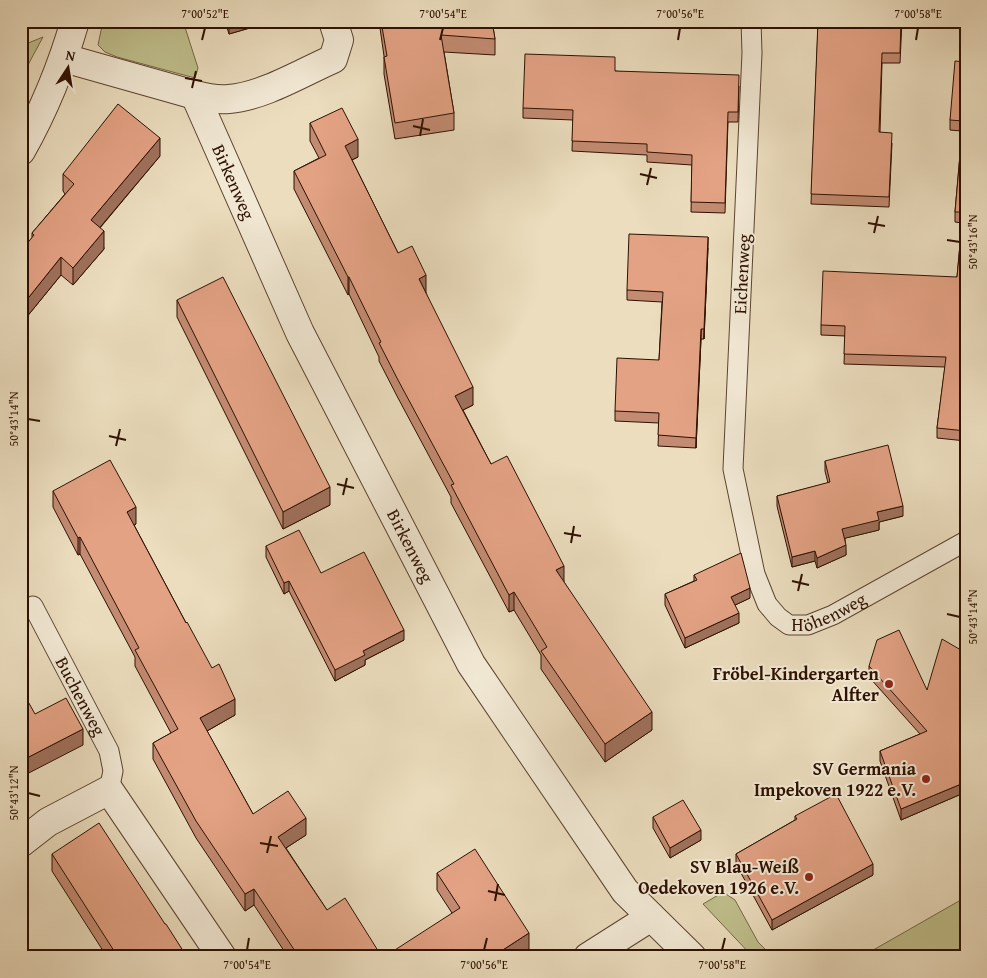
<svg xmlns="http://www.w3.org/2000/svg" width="987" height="978" viewBox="0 0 987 978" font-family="'Gentium Book Plus',serif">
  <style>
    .green { fill: #bfbf8c; stroke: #766846 }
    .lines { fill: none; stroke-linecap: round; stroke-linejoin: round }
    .lane-casing { stroke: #5c4330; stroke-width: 21 }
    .street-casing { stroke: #5c4330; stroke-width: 30 }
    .lane { stroke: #f2e9d5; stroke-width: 19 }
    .street { stroke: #f2e9d5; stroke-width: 28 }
    .wall { fill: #c38b72; stroke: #2d1000 }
    .shaded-wall { fill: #9f715c; stroke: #2d1000 }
    .building { fill: #e3a284; stroke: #2d1000 }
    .ticks { fill: none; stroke: #2d1000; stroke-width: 2 }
    .poi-dot { fill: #8f2418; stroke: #f2e9d5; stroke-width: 2 }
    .labels { text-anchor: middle; stroke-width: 4; stroke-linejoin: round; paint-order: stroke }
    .street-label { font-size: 18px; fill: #2d1000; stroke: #f2e9d5 }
    .poi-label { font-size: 18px; font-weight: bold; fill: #2d1000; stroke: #f2e9d5; text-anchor: end }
    .neatline { fill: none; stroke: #2d1000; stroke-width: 2 }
    .ticks-label { font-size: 12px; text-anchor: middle; fill: #2d1000 }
  </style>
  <rect width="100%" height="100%" fill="#ebddbe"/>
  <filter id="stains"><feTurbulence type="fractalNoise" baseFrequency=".004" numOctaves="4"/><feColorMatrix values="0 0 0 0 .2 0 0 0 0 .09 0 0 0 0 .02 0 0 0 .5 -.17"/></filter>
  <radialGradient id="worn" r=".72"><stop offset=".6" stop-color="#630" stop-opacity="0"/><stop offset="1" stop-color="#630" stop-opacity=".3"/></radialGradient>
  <g class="green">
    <polygon points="103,21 183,21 198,68 195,78 117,57 105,52 98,45"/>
    <polygon points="43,37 21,78 21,46"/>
    <polygon points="720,894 726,894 735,900 758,942 770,954 769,957 753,957 703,904"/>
    <polygon points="966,897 966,957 861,957"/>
  </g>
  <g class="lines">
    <g class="lane-casing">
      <g id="lane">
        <path id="s1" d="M751 21 752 53 733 469 755 574 767 604 778 617 789 625H808L833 615 966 541"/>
        <path id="s2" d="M33 606 109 751 113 771 109 790"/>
      </g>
    </g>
    <g class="street-casing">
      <g id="street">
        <path d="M64 58 195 95C206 98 217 100 229 99 264 96 301 73 333 59L339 40 333 21"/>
        <path id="s3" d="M195 95 300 333 471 664 625 891 692 957"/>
        <path d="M21 151C44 110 62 66 75 21"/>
        <polyline points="21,843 48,822 109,790 222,957"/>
        <polyline points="588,957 651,917"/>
      </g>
    </g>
    <use href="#lane" class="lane"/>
    <use href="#street" class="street"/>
  </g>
  <g class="wall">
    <polygon points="225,21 274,21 229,34"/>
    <polygon points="379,21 492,21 495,39 495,55 444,52 454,113 454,130 395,139 384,74 384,56"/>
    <polygon points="792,21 902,21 900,63 882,63 880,132 892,143 889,207 811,204 818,28 792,27"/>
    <polygon points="966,62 966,441 937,438 937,428 945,367 844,364 845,336 821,335 821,325 957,277 962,223 955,222 955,212 962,131 950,130 950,120"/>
    <polygon points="615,71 739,86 738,122 728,122 725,213 691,212 692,165 647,162 647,155 572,151 573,120 523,118 523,108"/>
    <polygon points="310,123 358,157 352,160 398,253 426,293 473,405 463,410 491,464 564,582 652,730 605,762 541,669 541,655 514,610 509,612 451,503 451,497 398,398 379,361 379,357 349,294 348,295 294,189 294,171 319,158 310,141"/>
    <polygon points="160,156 100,228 104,249 73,285 61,275 21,324 21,251 32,238 32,233 65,194 63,191 63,174"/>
    <polygon points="708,248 704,339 701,339 696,448 658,446 659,423 615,421 615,411 659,360 662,302 627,300 627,290"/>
    <polygon points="177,300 330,505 283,529 177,317"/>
    <polygon points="825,461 903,516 879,522 879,530 845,538 846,555 817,568 815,561 792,567 777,506 777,496 828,483 825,471"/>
    <polygon points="53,491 136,524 134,525 235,715 207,731 253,814 306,835 286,848 327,910 382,957 288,957 254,905 245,911 196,838 153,759 153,743 171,733 135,666 135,657 80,554 78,555 53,507"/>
    <polygon points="266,546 321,573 404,640 365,660 365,665 335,681 289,591 284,594 266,557"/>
    <polygon points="694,575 750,598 735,605 739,623 685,648 665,605 665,594 694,581"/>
    <polygon points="966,653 966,792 901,820 880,761 880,751 920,734 869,677 869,666 927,690"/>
    <polygon points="795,816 873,875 772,930 736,864 736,854 795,820"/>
    <polygon points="653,817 701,840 670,858 653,828"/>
    <polygon points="52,854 165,924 187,957 107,957 52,871"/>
    <polygon points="437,873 529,949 452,913 437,890"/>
  </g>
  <g class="shaded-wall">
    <polygon points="229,21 274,21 229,34"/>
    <polygon points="160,138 160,156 91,238 91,220"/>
    <polygon points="358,139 358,157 345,163 345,146"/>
    <polygon points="104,231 104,249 73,285 73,268"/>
    <polygon points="708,237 708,248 704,339 704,329"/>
    <polygon points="61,257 61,275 21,324 21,307"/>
    <polygon points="426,275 426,293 419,279"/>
    <polygon points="348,277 349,277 349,294 348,295"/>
    <polygon points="701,329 701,339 696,448 696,438"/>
    <polygon points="23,330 23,347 21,349 21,332"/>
    <polygon points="473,387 473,405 455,414 455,396"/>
    <polygon points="330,487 330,505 283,529 283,512"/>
    <polygon points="903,506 903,516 879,522 879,530 842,539 842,529 877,512"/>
    <polygon points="136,507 136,524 127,528 127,512"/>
    <polygon points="80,537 80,554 78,555 78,538"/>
    <polygon points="846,545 846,555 817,568 817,558"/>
    <polygon points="815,551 815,561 792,567 792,557"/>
    <polygon points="564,566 564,584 556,570"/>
    <polygon points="289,581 289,591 284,594 284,583"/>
    <polygon points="750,588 750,598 731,607 731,597"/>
    <polygon points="514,592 514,610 509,612 509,595"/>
    <polygon points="739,613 739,623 685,648 685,638"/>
    <polygon points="404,630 404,640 365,660 365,665 335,681 335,670 363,651"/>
    <polygon points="235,699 235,715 200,735 200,718"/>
    <polygon points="652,712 652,730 605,762 605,744"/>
    <polygon points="83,729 83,745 21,777 21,761"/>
    <polygon points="966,782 966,792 901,820 901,809"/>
    <polygon points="306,818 306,835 278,853 278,837"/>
    <polygon points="701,830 701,840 670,858 670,848"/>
    <polygon points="873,864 873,875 772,930 772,920"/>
    <polygon points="254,889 254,905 245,911 245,894"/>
    <polygon points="529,933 529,949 517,957 492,957"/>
  </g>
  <g class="building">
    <polygon points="381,21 492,21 495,39 441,35 454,113 395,123 384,57 387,56"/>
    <polygon points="818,21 901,21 900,53 882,53 879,132 892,133 889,197 811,194"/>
    <polygon points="525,54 615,57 615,71 739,75 738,112 728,112 725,203 691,202 692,155 647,152 647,144 572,141 573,110 523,108"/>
    <polygon points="955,61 966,62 966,431 937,428 946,357 844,354 845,326 821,325 823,271 957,277 963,212 955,212 963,121 950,120"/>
    <polygon points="118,104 160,138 91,220 104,231 73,268 61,257 21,307 21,251 34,235 32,233 74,184 63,174"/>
    <polygon points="342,108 358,139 345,146 398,253 412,246 426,275 419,279 473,387 455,396 491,464 507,456 564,566 556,570 652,712 605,744 541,651 547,647 514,592 509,595 451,485 454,484 398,380 379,343 381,342 349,277 348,277 294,171 326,155 310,123"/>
    <polygon points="629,234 708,237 704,329 701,329 696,438 658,435 659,413 615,411 617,358 659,360 663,292 627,290"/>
    <polygon points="223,277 330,487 283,512 177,300"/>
    <polygon points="888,445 903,506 877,512 879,520 842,529 846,545 817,558 815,551 792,557 777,496 830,482 825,461"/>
    <polygon points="110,460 136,507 127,512 186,623 187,622 212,668 219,664 235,699 200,718 253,814 288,791 306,818 278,837 327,910 345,898 382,957 299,957 254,889 245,894 196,821 153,743 178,729 135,650 139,648 80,537 78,538 53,491"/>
    <polygon points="299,530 321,573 364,552 404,630 363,651 365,655 335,670 289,581 284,583 266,546"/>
    <polygon points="741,553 750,588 731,597 739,613 685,638 665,594 697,580 694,575"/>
    <polygon points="899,630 927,690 942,639 966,653 966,782 901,809 880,751 927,731 869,666 877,640"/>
    <polygon points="21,689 35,714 66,698 83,729 21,761"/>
    <polygon points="836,794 873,864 772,920 736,854 797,819 795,816"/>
    <polygon points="683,800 701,830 670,848 653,817"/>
    <polygon points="99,823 165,924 166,924 187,957 118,957 52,854"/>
    <polygon points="475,849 529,933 492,957 384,957 460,908 437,873"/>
  </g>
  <path class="ticks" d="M202 40 205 28M440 40 443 28M678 40 680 28M916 40 918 28M185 78 202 81M192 88 196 71M413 126 430 130M420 136 423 119M640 174 657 178M647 185 651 168M868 223 885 226M874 233 878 216M947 240 960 242M28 419 40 421M109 436 126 440M116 446 120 429M337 484 354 488M343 495 347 478M564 533 581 536M571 543 574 526M792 581 809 585M798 591 802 574M947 614 960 617M28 793 40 796M260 843 278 846M267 853 271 836M488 891 505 895M495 901 498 884M247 950 249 938M484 950 487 938M722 950 725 938"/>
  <g class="poi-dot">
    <circle cx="889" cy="684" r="5"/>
    <circle cx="926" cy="779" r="5"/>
    <circle cx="809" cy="877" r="5"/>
  </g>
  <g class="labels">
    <g class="street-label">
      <text dy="6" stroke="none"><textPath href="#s3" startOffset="95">Birkenweg</textPath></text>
      <text transform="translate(742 274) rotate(-87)" y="6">Eichenweg</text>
      <text dy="6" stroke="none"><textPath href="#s3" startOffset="500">Birkenweg</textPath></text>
      <text dy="6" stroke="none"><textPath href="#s1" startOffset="661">Höhenweg</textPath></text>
      <text dy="6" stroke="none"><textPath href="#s2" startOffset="102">Buchenweg</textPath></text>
    </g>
    <g class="poi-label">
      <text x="879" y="680">Fröbel-Kindergarten<tspan x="879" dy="21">Alfter</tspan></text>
      <text x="916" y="775">SV Germania<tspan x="916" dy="21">Impekoven 1922 e.V.</tspan></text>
      <text x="799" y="873">SV Blau-Weiß<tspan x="799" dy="21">Oedekoven 1926 e.V.</tspan></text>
    </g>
  </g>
  <rect width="987" height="978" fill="none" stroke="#ebddbe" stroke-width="55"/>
  <g transform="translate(68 68) rotate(12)" stroke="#f2e9d5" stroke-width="4" paint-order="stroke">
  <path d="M0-4L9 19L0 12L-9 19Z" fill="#2d1000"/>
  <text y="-8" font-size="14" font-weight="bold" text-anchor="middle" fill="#2d1000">N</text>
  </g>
  <rect x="28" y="28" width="932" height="922" class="neatline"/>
  <g class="ticks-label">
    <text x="205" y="18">7°00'52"E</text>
    <text x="443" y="18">7°00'54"E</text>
    <text x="680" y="18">7°00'56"E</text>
    <text x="918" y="18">7°00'58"E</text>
    <text transform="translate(973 242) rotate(-90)" y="4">50°43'16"N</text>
    <text transform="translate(14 419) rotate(-90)" y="4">50°43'14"N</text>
    <text transform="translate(973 617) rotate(-90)" y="4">50°43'14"N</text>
    <text transform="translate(14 793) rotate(-90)" y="4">50°43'12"N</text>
    <text x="247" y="969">7°00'54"E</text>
    <text x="484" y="969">7°00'56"E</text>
    <text x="722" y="969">7°00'58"E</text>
  </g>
  <rect width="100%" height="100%" filter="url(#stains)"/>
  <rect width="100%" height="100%" fill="url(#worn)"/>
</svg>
